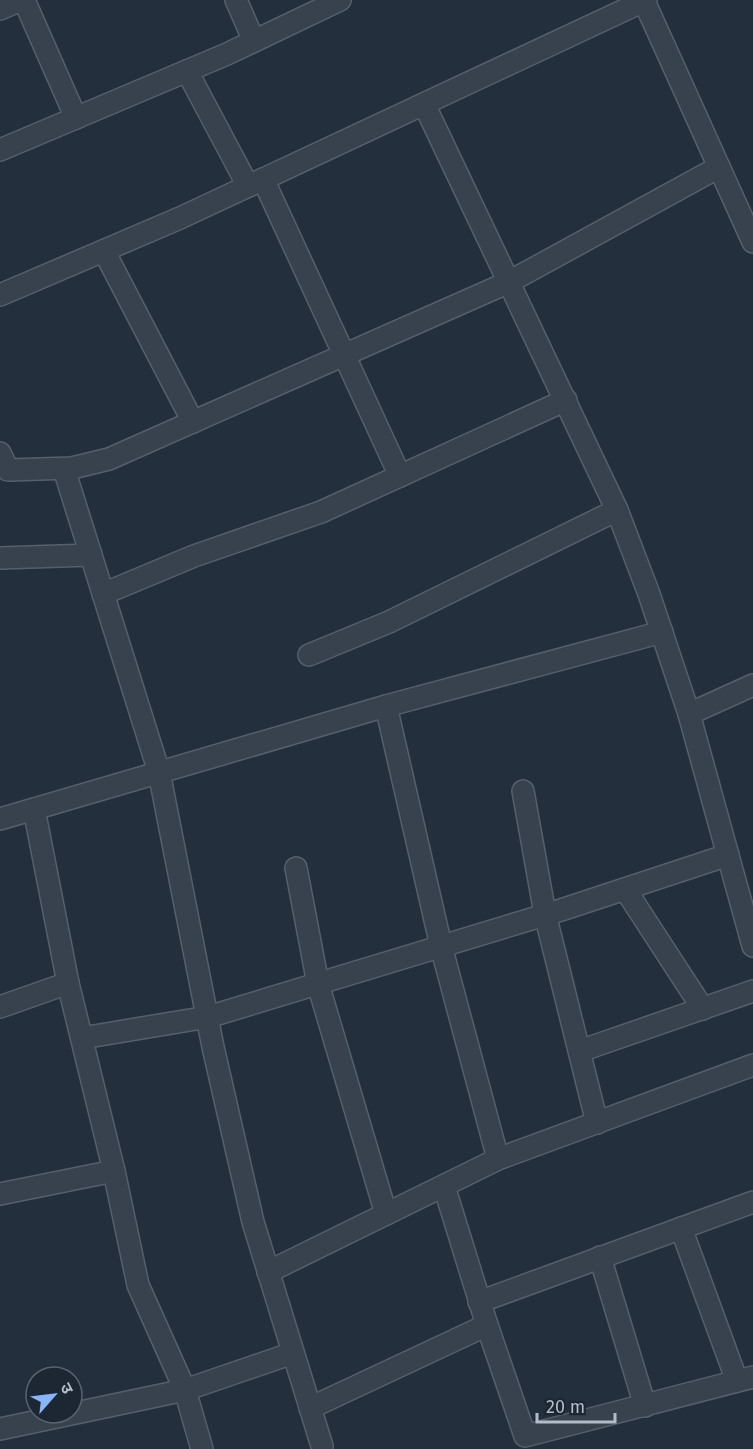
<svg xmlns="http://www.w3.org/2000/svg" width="753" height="1449" viewBox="0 0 753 1449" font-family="'Fira Sans','Noto Sans Devanagari',sans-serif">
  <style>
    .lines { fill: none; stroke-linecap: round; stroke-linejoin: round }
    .minor-casing { stroke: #565f6c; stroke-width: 24 }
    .minor { stroke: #38414e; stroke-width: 21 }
  </style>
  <rect width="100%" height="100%" fill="#242f3e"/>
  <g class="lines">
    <g class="minor-casing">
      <g id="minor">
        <polyline points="24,0 76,118"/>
        <polyline points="236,0 254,41"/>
        <polyline points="644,1 753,242"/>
        <polyline points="0,9 21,0"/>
        <polyline points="187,71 248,186"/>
        <polyline points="424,104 617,510 649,594 689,714 753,946"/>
        <polyline points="0,150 227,54 340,0"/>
        <polyline points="263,179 400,476"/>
        <polyline points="104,251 193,422"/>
        <polyline points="0,295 180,218 646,0"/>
        <polyline points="0,453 8,470 72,468 109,459 509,282 719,167"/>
        <polyline points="64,469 159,772 213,1047 253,1222 322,1446"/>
        <polyline points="0,558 91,555"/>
        <polyline points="103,594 194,556 321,512 566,400"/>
        <polyline points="309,655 389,622 617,510"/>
        <polyline points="386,706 441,946 498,1159"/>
        <polyline points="689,714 753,685"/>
        <polyline points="523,791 545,914 597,1123"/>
        <polyline points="34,809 68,983 114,1171 138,1285 185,1390 202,1449"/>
        <polyline points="0,819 386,706 662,632"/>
        <polyline points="296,868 318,984 386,1214"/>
        <polyline points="625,889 703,1009"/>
        <polyline points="0,1007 68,983"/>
        <polyline points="82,1038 208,1017 561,910 728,855"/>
        <polyline points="580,1051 753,991"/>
        <polyline points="444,1186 487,1325 525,1436 753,1377"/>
        <polyline points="0,1194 114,1171"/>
        <polyline points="681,1228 737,1381"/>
        <polyline points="600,1257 645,1406"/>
        <polyline points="268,1272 498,1159 753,1065"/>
        <polyline points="479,1302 753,1202"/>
        <polyline points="310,1408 487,1325"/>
        <polyline points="0,1429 185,1390 293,1353"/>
      </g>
    </g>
    <use href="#minor" class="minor"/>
  </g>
  <g transform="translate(54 1395) rotate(62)"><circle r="28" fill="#1d2633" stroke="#59626f" stroke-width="1.5"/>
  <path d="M0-4.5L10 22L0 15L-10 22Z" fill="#8ab4f8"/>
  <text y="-9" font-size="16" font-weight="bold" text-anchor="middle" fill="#b4bcc9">उ</text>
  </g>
  <path d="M537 1413v9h78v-9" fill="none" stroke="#b4bcc9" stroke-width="3"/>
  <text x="546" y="1413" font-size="18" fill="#b4bcc9" stroke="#1d2633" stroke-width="4.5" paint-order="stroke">20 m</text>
</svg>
